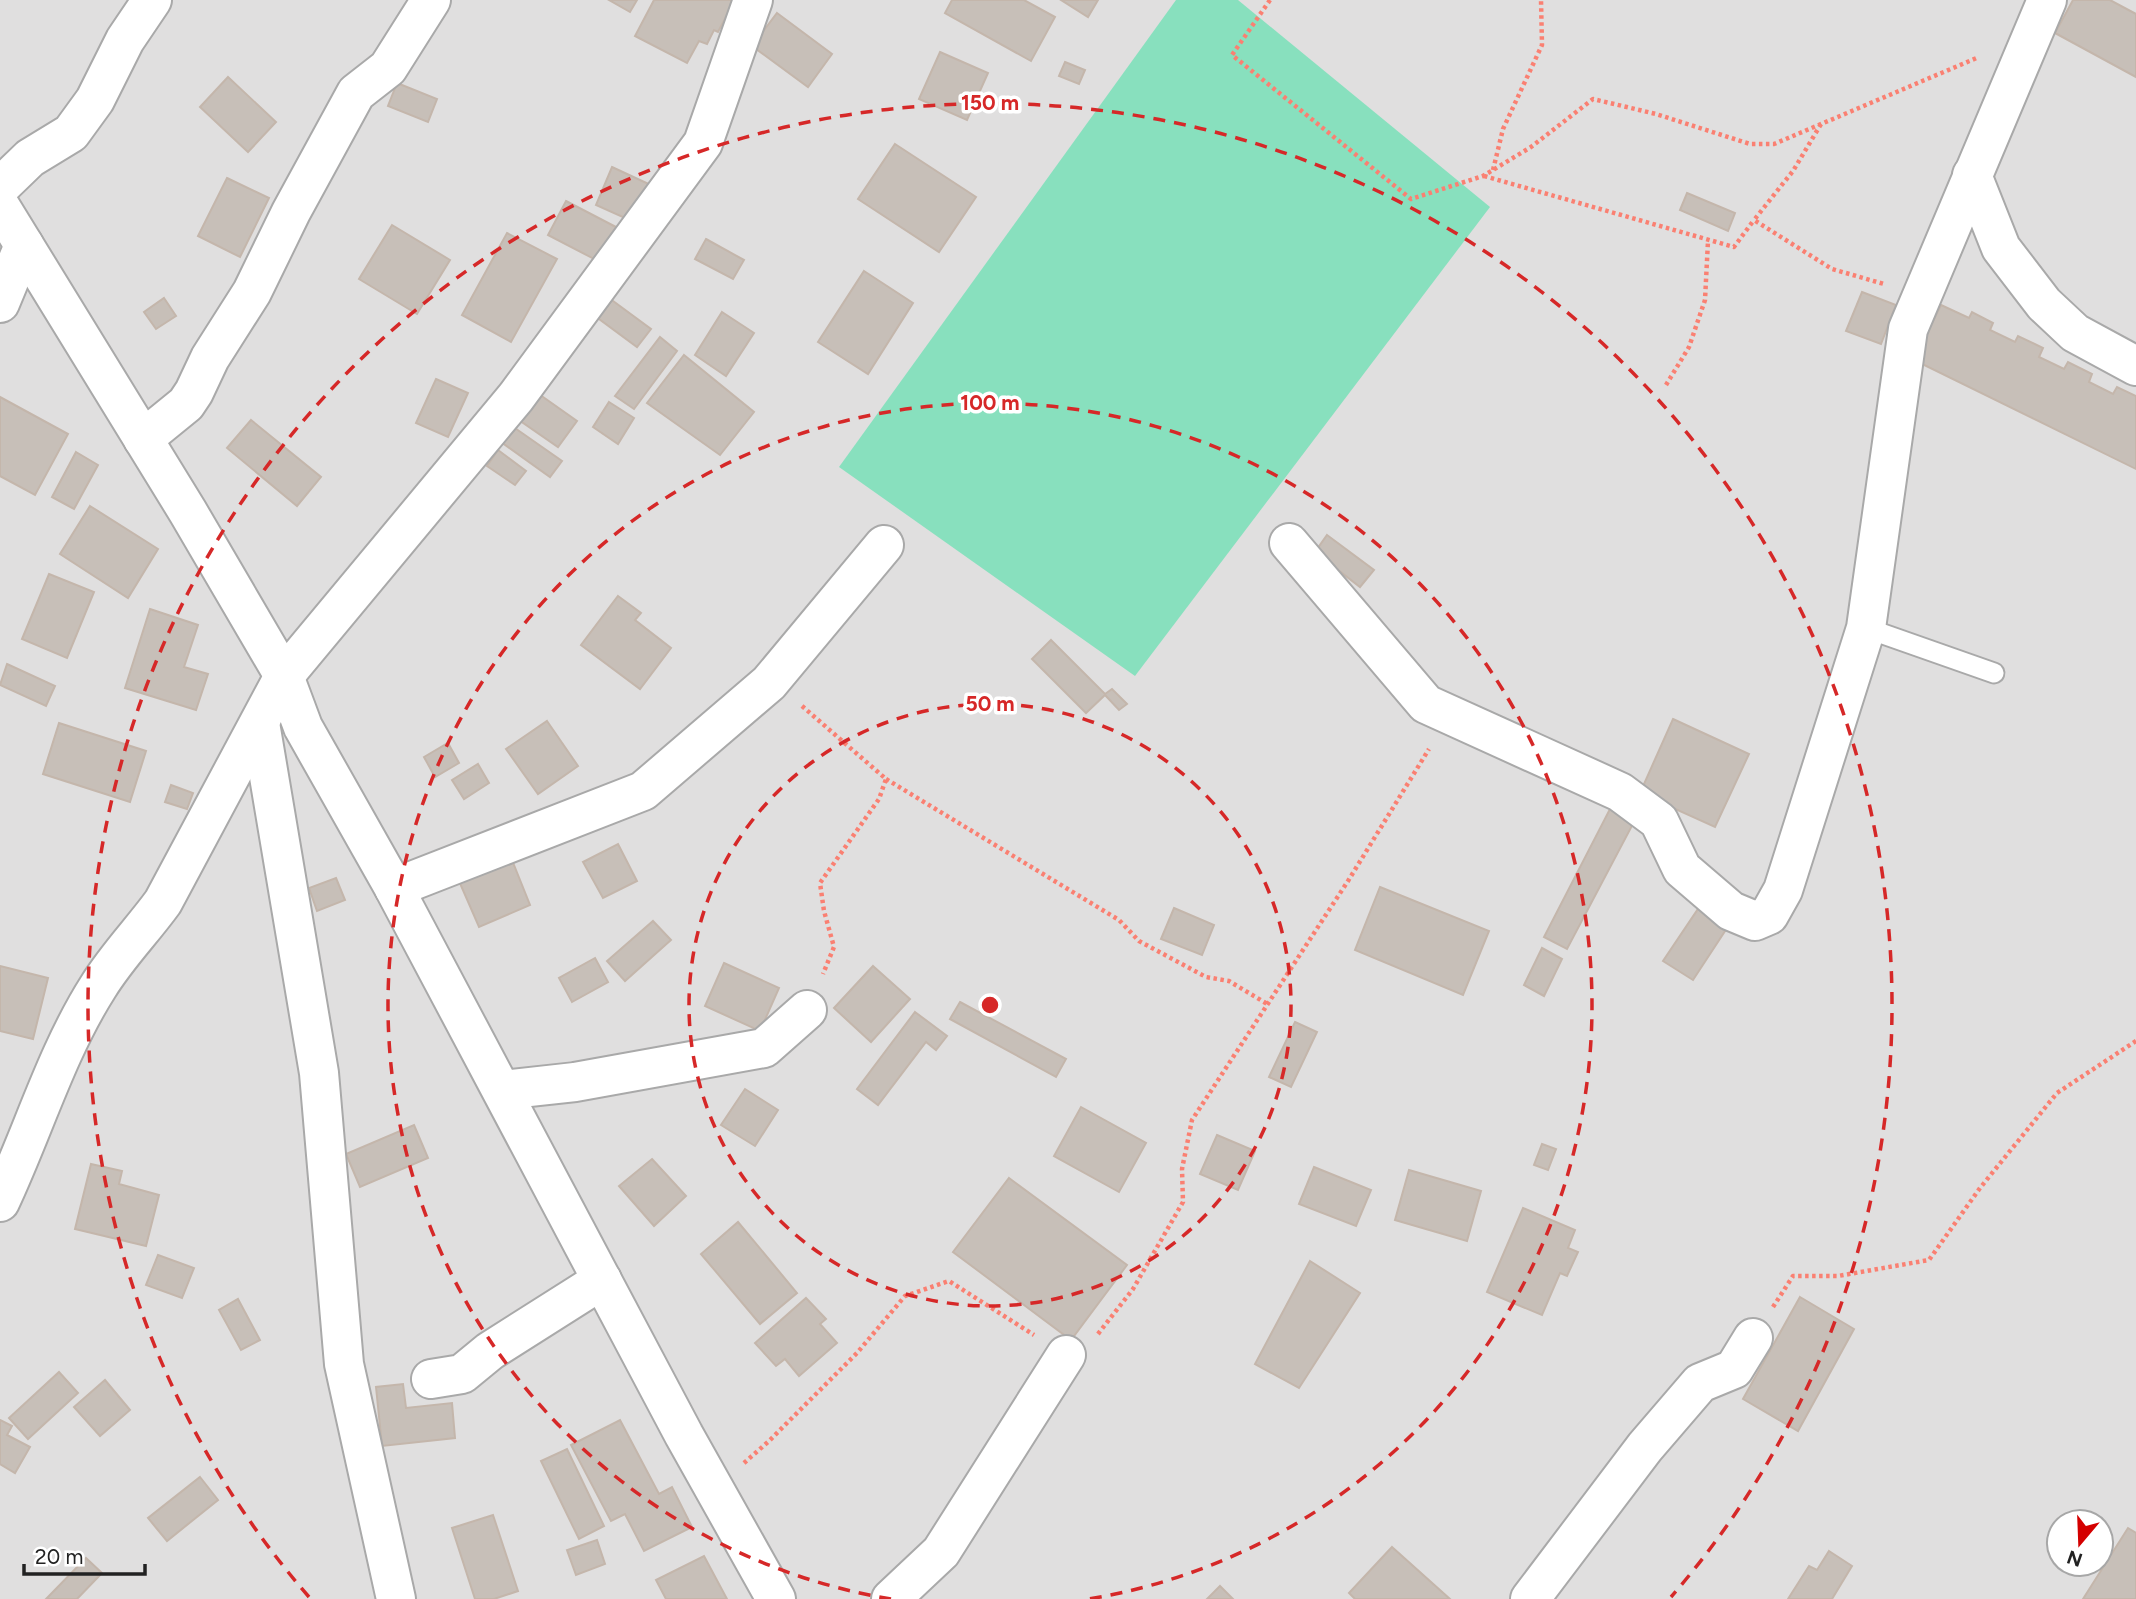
<svg xmlns="http://www.w3.org/2000/svg" width="2136" height="1599" viewBox="0 0 2136 1599" font-family="Figtree,sans-serif">
  <style>
    .residential { fill: #e0dfdf; fill-rule: evenodd }
    .pitch { fill: #88e0be }
    .building { fill: #c7bfb8; stroke: #c4b6ab; stroke-width: 2 }
    .lines { fill: none; stroke-linecap: round; stroke-linejoin: round }
    .service-casing { stroke: #a9a9a9; stroke-width: 23 }
    .minor-casing { stroke: #a9a9a9; stroke-width: 42 }
    .path { stroke: #fa8072; stroke-width: 4.5; stroke-dasharray: 3.5 3.5; stroke-linecap: butt }
    .service { stroke: #fff; stroke-width: 19 }
    .minor { stroke: #fff; stroke-width: 38 }
    .ring { fill: none; stroke: #d62828; stroke-width: 3.5; stroke-dasharray: 12 9 }
    .centre { fill: #d62828; stroke: #fff; stroke-width: 3.5 }
    .ring-label { font-size: 21px; text-anchor: middle; font-weight: bold; fill: #d62828; stroke: #fff; stroke-width: 7; stroke-linejoin: round; paint-order: stroke }
  </style>
  <rect width="100%" height="100%" fill="#f2efe9"/>
  <path class="residential" d="M0 0H2136V1599H0ZM2059 1522H2101V1564H2059Z"/>
  <polygon class="pitch" points="1176,0 1238,0 1490,207 1135,676 839,467"/>
  <g class="building">
    <polygon points="609,0 637,0 630,12"/>
    <polygon points="654,0 735,0 718,32 714,30 707,44 699,41 687,63 635,36"/>
    <polygon points="952,0 1024,0 1055,17 1031,61 945,13"/>
    <polygon points="1061,0 1098,0 1088,17"/>
    <polygon points="2073,0 2110,0 2136,14 2136,77 2055,33"/>
    <polygon points="777,13 832,54 808,87 752,46"/>
    <polygon points="940,52 988,73 967,120 919,99"/>
    <polygon points="1065,62 1085,70 1079,84 1059,76"/>
    <polygon points="228,77 276,122 248,152 200,107"/>
    <polygon points="397,83 437,99 428,122 388,106"/>
    <polygon points="895,144 976,197 939,252 858,199"/>
    <polygon points="612,167 653,186 636,223 596,205"/>
    <polygon points="227,178 269,198 240,257 198,236"/>
    <polygon points="1687,193 1735,213 1728,231 1680,210"/>
    <polygon points="566,201 616,227 598,261 548,235"/>
    <polygon points="392,225 450,260 417,314 359,279"/>
    <polygon points="507,233 557,259 511,342 462,315"/>
    <polygon points="706,239 744,260 733,279 695,259"/>
    <polygon points="864,271 913,303 868,374 818,342"/>
    <polygon points="1862,292 1896,305 1881,344 1846,331"/>
    <polygon points="164,298 176,316 156,329 144,312"/>
    <polygon points="609,298 651,329 637,347 595,316"/>
    <polygon points="1941,305 1969,318 1972,312 1993,323 1990,330 2015,342 2018,336 2043,348 2039,357 2064,369 2068,362 2092,374 2089,382 2113,394 2117,387 2136,396 2136,469 1914,360"/>
    <polygon points="722,312 754,333 726,376 695,355"/>
    <polygon points="660,337 677,351 634,409 615,396"/>
    <polygon points="684,355 754,412 720,455 647,403"/>
    <polygon points="436,379 468,393 448,437 416,423"/>
    <polygon points="536,392 577,421 558,447 516,418"/>
    <polygon points="0,397 68,434 35,495 0,476"/>
    <polygon points="609,402 634,418 618,444 593,427"/>
    <polygon points="251,420 321,477 297,506 227,448"/>
    <polygon points="512,426 562,461 550,477 501,442"/>
    <polygon points="498,450 526,471 515,485 487,466"/>
    <polygon points="76,452 98,465 74,509 52,497"/>
    <polygon points="90,506 158,549 128,598 60,554"/>
    <polygon points="1327,535 1374,570 1360,587 1315,552"/>
    <polygon points="49,574 94,592 67,658 22,639"/>
    <polygon points="618,596 641,613 635,620 671,648 640,689 581,645"/>
    <polygon points="150,609 198,625 184,667 208,674 196,710 125,688"/>
    <polygon points="1051,640 1105,694 1112,689 1127,704 1119,710 1105,695 1086,713 1032,659"/>
    <polygon points="7,664 55,686 46,706 0,685"/>
    <polygon points="1673,719 1749,754 1715,827 1640,793"/>
    <polygon points="547,721 578,766 538,794 506,749"/>
    <polygon points="59,723 146,751 130,802 43,774"/>
    <polygon points="448,743 459,763 435,777 424,757"/>
    <polygon points="478,764 489,783 464,799 452,780"/>
    <polygon points="171,785 193,793 187,809 165,802"/>
    <polygon points="1611,807 1635,820 1567,949 1544,937"/>
    <polygon points="618,844 637,881 603,898 583,862"/>
    <polygon points="512,860 530,905 479,927 459,881"/>
    <polygon points="336,878 345,900 317,911 309,888"/>
    <polygon points="1380,887 1489,931 1463,995 1355,950"/>
    <polygon points="1700,906 1729,925 1693,980 1663,961"/>
    <polygon points="1174,908 1214,925 1202,955 1161,939"/>
    <polygon points="653,921 671,940 625,981 607,961"/>
    <polygon points="1542,948 1562,959 1544,996 1524,985"/>
    <polygon points="595,958 608,982 572,1002 559,978"/>
    <polygon points="724,963 779,988 760,1031 705,1006"/>
    <polygon points="0,966 48,978 33,1039 0,1031"/>
    <polygon points="873,966 910,999 871,1042 834,1008"/>
    <polygon points="960,1002 1066,1059 1056,1077 950,1019"/>
    <polygon points="915,1012 947,1036 936,1050 926,1042 878,1105 857,1089"/>
    <polygon points="1295,1022 1317,1032 1291,1087 1269,1077"/>
    <polygon points="745,1089 778,1110 755,1146 721,1125"/>
    <polygon points="1081,1107 1146,1143 1119,1192 1054,1156"/>
    <polygon points="414,1125 428,1158 360,1187 346,1154"/>
    <polygon points="1217,1135 1255,1151 1238,1190 1200,1174"/>
    <polygon points="1542,1144 1556,1149 1548,1170 1534,1165"/>
    <polygon points="652,1159 686,1196 654,1226 619,1186"/>
    <polygon points="91,1164 122,1171 119,1184 159,1195 146,1246 75,1229"/>
    <polygon points="1314,1167 1371,1190 1356,1226 1299,1204"/>
    <polygon points="1409,1170 1481,1191 1467,1241 1395,1220"/>
    <polygon points="1009,1178 1127,1265 1071,1340 953,1252"/>
    <polygon points="1523,1208 1575,1230 1568,1248 1578,1252 1567,1276 1560,1273 1542,1315 1487,1292"/>
    <polygon points="738,1222 797,1293 760,1324 701,1254"/>
    <polygon points="158,1255 194,1268 182,1298 146,1285"/>
    <polygon points="1310,1261 1360,1293 1299,1388 1255,1364"/>
    <polygon points="1800,1297 1854,1329 1798,1431 1743,1399"/>
    <polygon points="806,1298 826,1319 820,1324 837,1343 799,1376 785,1359 776,1366 755,1343"/>
    <polygon points="238,1299 260,1340 241,1350 219,1310"/>
    <polygon points="59,1372 78,1393 28,1439 9,1418"/>
    <polygon points="105,1380 130,1410 100,1436 74,1407"/>
    <polygon points="403,1384 406,1408 452,1403 455,1438 382,1446 376,1387"/>
    <polygon points="0,1420 12,1426 7,1435 30,1447 15,1473 0,1464"/>
    <polygon points="620,1420 659,1494 672,1487 692,1527 644,1551 625,1514 611,1521 571,1445"/>
    <polygon points="567,1449 604,1526 579,1539 541,1461"/>
    <polygon points="200,1477 218,1500 167,1541 148,1518"/>
    <polygon points="493,1515 518,1591 494,1599 475,1599 452,1528"/>
    <polygon points="2128,1528 2136,1533 2136,1599 2083,1599"/>
    <polygon points="597,1540 605,1564 576,1575 567,1550"/>
    <polygon points="1392,1547 1450,1599 1355,1599 1349,1593"/>
    <polygon points="1829,1551 1852,1566 1832,1599 1788,1599 1809,1566 1817,1570"/>
    <polygon points="704,1556 727,1599 666,1599 656,1580"/>
    <polygon points="86,1558 102,1573 77,1599 46,1599"/>
    <polygon points="1220,1586 1233,1599 1207,1599"/>
  </g>
  <g class="lines">
    <g class="service-casing">
      <polyline id="service" points="1866,628 1994,673"/>
    </g>
    <g class="minor-casing">
      <g id="minor">
        <polyline points="1972,175 2001,248 2044,304 2075,333 2136,366"/>
        <polyline points="0,187 30,158 71,133 95,100 125,40 152,0"/>
        <polyline points="0,206 188,512 284,676 303,727 394,888 684,1435 776,1599"/>
        <polyline points="0,303 24,245"/>
        <polyline points="143,439 186,404 194,392 210,358 252,292 291,212 356,93 388,68 431,0"/>
        <polyline points="1289,543 1426,704 1620,792 1659,821 1682,869 1731,911 1755,921 1769,915 1783,890 1866,628 1908,329 2047,0"/>
        <polyline points="260,723 319,1073 344,1364 396,1599"/>
        <polyline points="394,888 643,791 769,683 884,545"/>
        <polyline points="502,1090 575,1082 764,1048 807,1010"/>
        <path d="M0 1202C33 1132 56 1053 98 987 117 956 142 931 163 902L284 676 516 397 703 143 753 0"/>
        <polyline points="431,1379 462,1374 490,1351 602,1280"/>
        <polyline points="891,1599 941,1552 1066,1355"/>
        <polyline points="1530,1599 1645,1447 1700,1383 1734,1369 1753,1338"/>
      </g>
    </g>
    <g class="path">
      <polyline points="1270,0 1232,55 1411,199 1483,176 1531,147 1593,99 1656,114 1750,144 1774,144 1979,57"/>
      <polyline points="1821,124 1793,171 1754,220 1832,269 1884,284"/>
      <polyline points="1493,170 1503,129 1542,45 1541,0"/>
      <polyline points="1484,176 1734,247 1754,220"/>
      <polyline points="1666,385 1689,347 1705,300 1708,241"/>
      <polyline points="802,706 886,779 879,799 820,883 824,911 834,947 823,974"/>
      <polyline points="886,779 1119,920 1139,941 1206,977 1229,981 1269,1005"/>
      <polyline points="1773,1307 1793,1276 1838,1276 1929,1260 1980,1188 2057,1093 2136,1041"/>
      <polyline points="1098,1334 1133,1289 1183,1202 1182,1169 1192,1120 1348,881 1429,749"/>
      <polyline points="744,1463 769,1441 857,1353 905,1296 949,1281 1034,1335"/>
    </g>
    <use href="#service" class="service"/>
    <use href="#minor" class="minor"/>
  </g>
  <g class="ring">
    <circle cx="990" cy="1005" r="301"/>
    <path d="M891 1599A602 602 0 1 1 1089 1599"/>
    <path d="M309 1597A902 902 0 1 1 1671 1597"/>
  </g>
  <circle cx="990" cy="1005" r="10" class="centre"/>
  <g class="ring-label">
    <text x="990" y="110">150 m</text>
    <text x="990" y="410">100 m</text>
    <text x="990" y="711">50 m</text>
  </g>
  <g transform="translate(2080 1543) rotate(199)"><circle r="33" fill="#ffffff" stroke="#a7a7a7" stroke-width="2"/>
  <path d="M0-5L12 26L0 18L-12 26Z" fill="#d40000"/>
  <text y="-10" font-size="19" font-weight="bold" text-anchor="middle" fill="#222222">N</text>
  </g>
  <path d="M24 1564v10h121v-10" fill="none" stroke="#222222" stroke-width="3.5"/>
  <text x="35" y="1564" font-size="21" fill="#222222" stroke="#ffffff" stroke-width="5" paint-order="stroke">20 m</text>
</svg>
